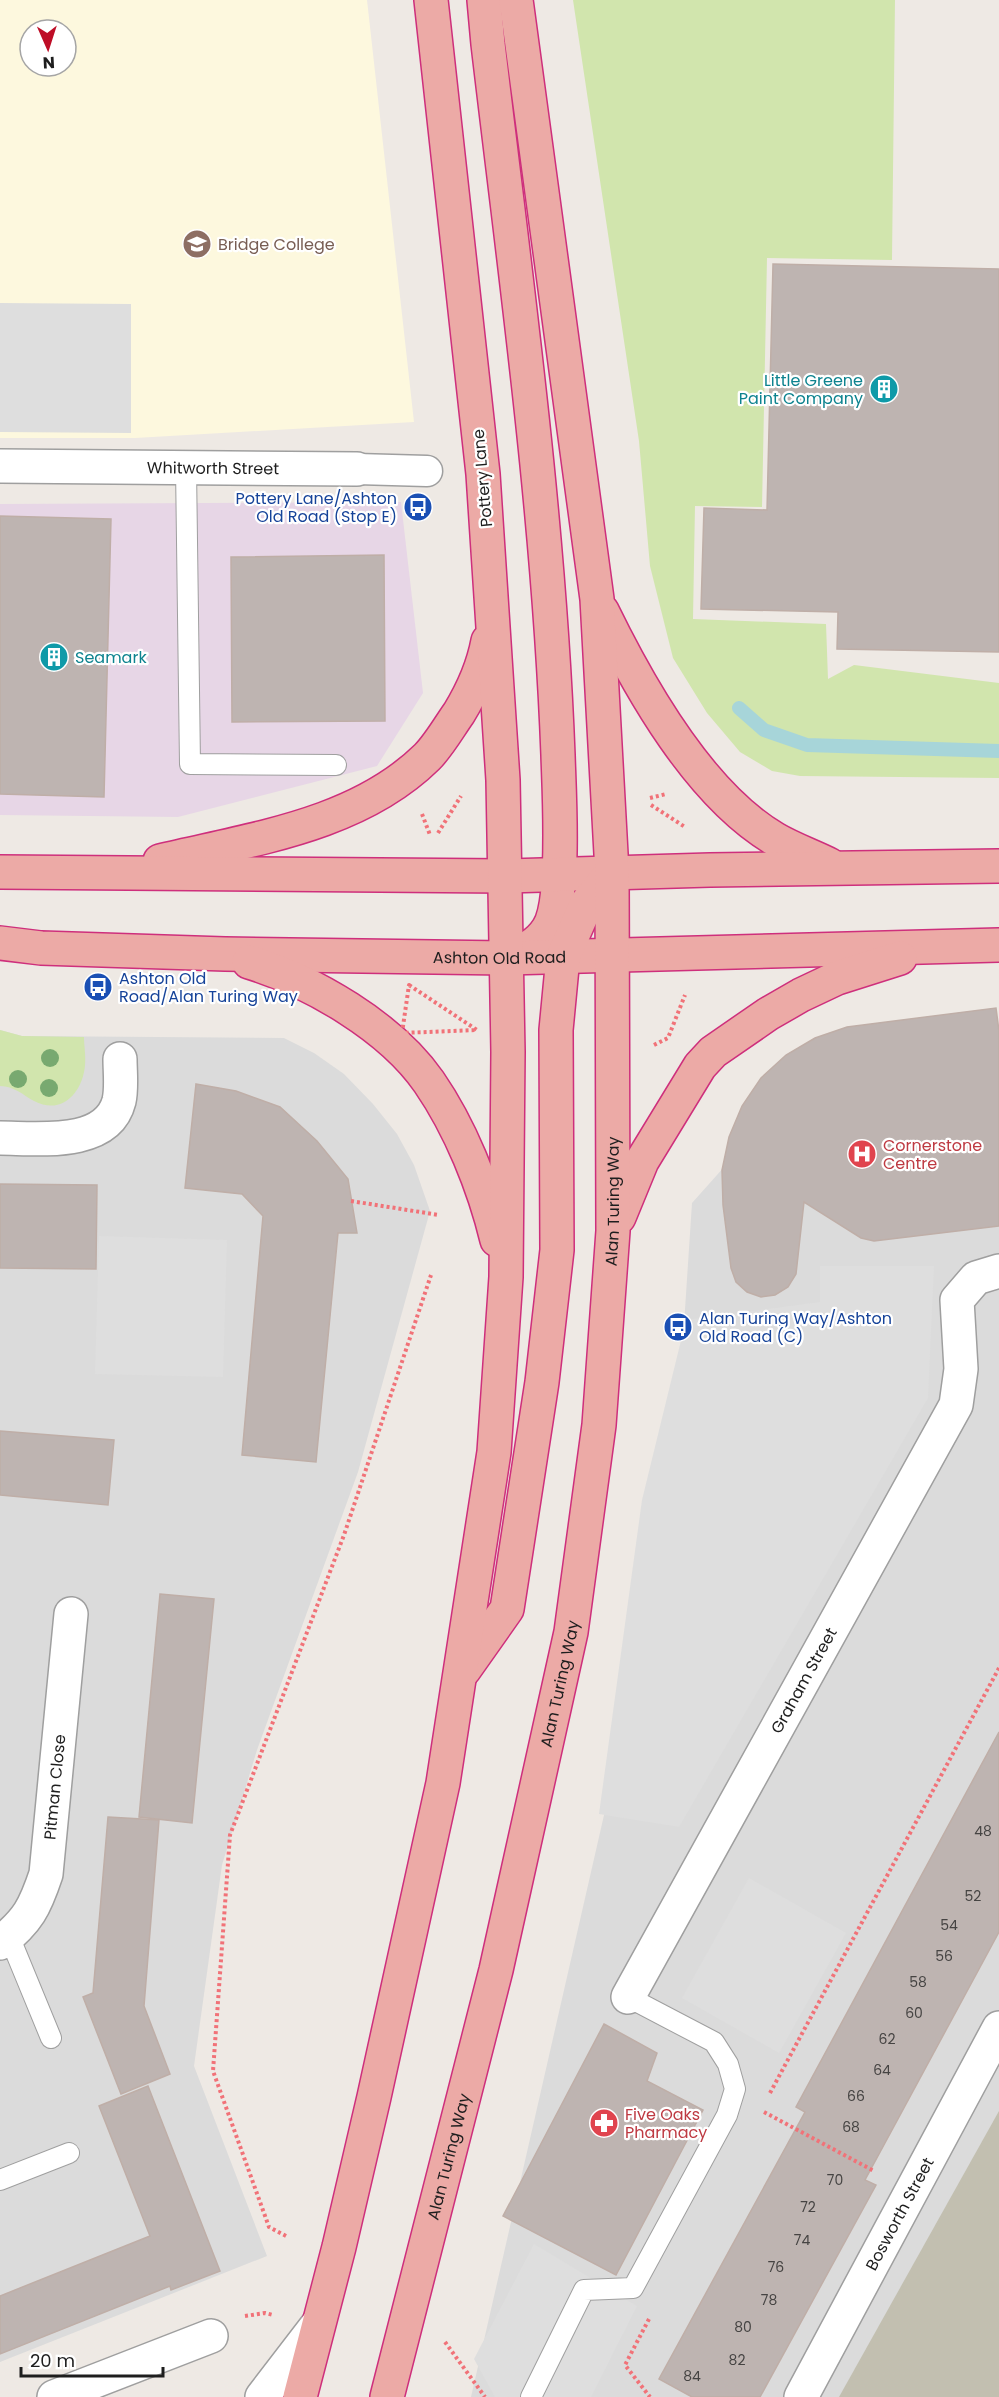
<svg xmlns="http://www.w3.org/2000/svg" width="999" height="2397" viewBox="0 0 999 2397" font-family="Poppins,sans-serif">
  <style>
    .residential { fill: #dbdbdb }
    .industrial { fill: #e7d6e6 }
    .education { fill: #fdf8de; fill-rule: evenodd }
    .construction { fill: #c2bfb0 }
    .grass { fill: #d1e5ad }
    .parking { fill: #dedede }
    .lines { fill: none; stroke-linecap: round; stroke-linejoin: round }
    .stream { stroke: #a7d5d9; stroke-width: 14 }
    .building { fill: #beb4b1; stroke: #bfaea7; stroke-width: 1.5 }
    .service-casing { stroke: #9f9f9f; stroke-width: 22 }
    .pedestrian-casing { stroke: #9f9f9f; stroke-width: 33 }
    .minor-casing { stroke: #9f9f9f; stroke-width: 36 }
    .tertiary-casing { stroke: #9f9f9f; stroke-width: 36 }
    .trunk-casing { stroke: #ce2f7c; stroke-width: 36 }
    .path { stroke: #f17278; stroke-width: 4; stroke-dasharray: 3 3; stroke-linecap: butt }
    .service { stroke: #fff; stroke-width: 20 }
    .pedestrian { stroke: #fff; stroke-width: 30 }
    .minor { stroke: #fff; stroke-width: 33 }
    .tertiary { stroke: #fff; stroke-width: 33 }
    .trunk { stroke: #ecaaa6; stroke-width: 33 }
    .tree { fill: #78a970 }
    .labels { text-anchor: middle; stroke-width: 4.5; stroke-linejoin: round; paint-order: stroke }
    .number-label { font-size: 14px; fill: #464443 }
    .education-label { font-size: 16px; fill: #785e54; stroke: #fff; text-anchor: start }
    .culture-label { font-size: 16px; fill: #0d838f; stroke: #fff; text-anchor: end }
    .street-label { font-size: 16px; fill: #1e1e1e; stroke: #fff }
    .transit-label { font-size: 16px; fill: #164399; stroke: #fff; text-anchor: start }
    .health-label { font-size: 16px; fill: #be3a42; stroke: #fff; text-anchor: start }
  </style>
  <rect width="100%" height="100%" fill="#eee9e4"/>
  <g class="residential">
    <polygon points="0,1030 22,1036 284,1038 314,1053 344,1074 373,1104 397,1134 414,1165 430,1211 358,1472 257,1750 222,1865 194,2066 267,2256 0,2362"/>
    <polygon points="999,1070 999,2397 471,2397 671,1522 692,1203 767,1119"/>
  </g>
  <polygon class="industrial" points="401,502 423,693 377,766 178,817 0,815 0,504"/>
  <path class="education" d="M0 0H367L414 422 135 438H0ZM30 30H66V66H30Z"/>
  <polygon class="construction" points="999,2111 999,2397 839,2397"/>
  <g class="grass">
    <polygon points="573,0 895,0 892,260 767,258 762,507 695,506 693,619 826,624 828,679 854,665 999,683 999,778 800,776 772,771 740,752 707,713 673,658 650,566 639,441"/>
    <path d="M0 1030 22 1036 84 1037C84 1046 86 1056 85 1065 83 1092 62 1116 34 1101 23 1095 14 1086 0 1086Z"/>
  </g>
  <g class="parking">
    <polygon points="0,303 131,304 131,433 0,432"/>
    <polygon points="99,1236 227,1240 223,1377 95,1374"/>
    <polygon points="820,1266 934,1266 928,1398 679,1827 599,1814 642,1500 686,1320 820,1302"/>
    <polygon points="749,1878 846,1933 779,2053 682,1998"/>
    <polygon points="534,2244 637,2306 591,2397 495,2397 474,2359"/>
  </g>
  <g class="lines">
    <polyline class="stream" points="739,708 764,730 807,745 999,751"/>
  </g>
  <g class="building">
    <polygon points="773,264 999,269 999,652 837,649 838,612 701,609 704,508 767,510"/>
    <polygon points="0,516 111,519 104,797 0,794"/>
    <polygon points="384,555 385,721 232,722 231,557"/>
    <polygon points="996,1008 999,1031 999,1226 874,1241 861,1238 804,1202 796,1274 788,1287 775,1295 761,1297 747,1292 736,1282 731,1268 723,1205 722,1170 729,1137 742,1106 761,1078 786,1055 815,1038 847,1027"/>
    <polygon points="196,1084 236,1091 280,1107 317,1141 348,1179 357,1233 338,1233 316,1462 242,1455 263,1216 242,1194 185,1188"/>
    <polygon points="0,1184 97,1185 96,1269 0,1268"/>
    <polygon points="0,1431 114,1440 108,1505 0,1495"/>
    <polygon points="160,1594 214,1599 192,1823 139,1817"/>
    <polygon points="999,1732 999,1932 865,2180 876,2185 760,2397 692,2397 659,2379 805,2112 796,2107"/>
    <polygon points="108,1817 159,1820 144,2006 170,2074 121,2094 83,1997 93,1993"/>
    <polygon points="604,2024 657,2053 647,2081 703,2110 616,2275 503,2216"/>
    <polygon points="148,2086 220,2271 171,2290 170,2286 0,2354 0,2296 150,2236 99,2106"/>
  </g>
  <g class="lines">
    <g class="service-casing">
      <g id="service">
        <polyline points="186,467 190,764 336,765"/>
        <polyline points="9,1936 51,2038"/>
        <polyline points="0,2180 69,2153"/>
        <polyline points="531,2397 584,2290 633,2288 727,2115 735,2089 728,2064 714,2042 628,1997"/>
      </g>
    </g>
    <g class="pedestrian-casing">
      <polyline id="pedestrian" points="357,469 427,471"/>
    </g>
    <g class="minor-casing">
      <g id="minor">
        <path id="s1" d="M0 466 357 469"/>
        <path d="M0 1138C36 1138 107 1148 119 1101 122 1088 120 1072 120 1059"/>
        <path id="s2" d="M0 1943C28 1921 35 1907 46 1874L71 1614"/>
        <path id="s3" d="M628 1997 956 1405 961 1369 957 1300 976 1278 999 1271"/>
        <polyline points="54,2397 211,2336"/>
        <path id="s4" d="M801 2397 999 2028"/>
      </g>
    </g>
    <g class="tertiary-casing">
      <polyline id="tertiary" points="262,2397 318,2324"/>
    </g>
    <g class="trunk-casing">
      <g id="trunk">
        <path d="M484 0 488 44C516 281 549 517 558 755 559 791 566 901 548 929 538 945 522 952 506 958"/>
        <path d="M602 611C640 689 699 794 775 839 792 849 812 856 830 865"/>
        <path d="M160 861C251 839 357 826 427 757 439 745 449 727 459 713 473 690 483 668 488 641"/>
        <polyline points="0,872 505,876 710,870 999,866"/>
        <path id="s5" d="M0 943 41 948 225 954 506 958 999 945"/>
        <path d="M249 962C312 981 391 1027 429 1082 460 1127 484 1186 497 1240"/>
        <polyline points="619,1217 642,1161 700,1066 713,1052 768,1014 801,995 837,978 900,958"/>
        <polyline points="464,1670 507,1609 542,1382 557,1250 556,1030 563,957 587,903 612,872"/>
        <polyline points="300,2397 339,2247 374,2097 443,1783 494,1452 506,1277 508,1052 503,780 483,474 431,0"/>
        <path id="s6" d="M387 2397 496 1970 571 1632 599 1425 613 1231 612 872 597 599 516 0"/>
      </g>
    </g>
    <g class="path">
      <polyline points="650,798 666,794"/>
      <polyline points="651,805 685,827"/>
      <polyline points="422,814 430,835"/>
      <polyline points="438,833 461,796"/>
      <polygon points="409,985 477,1030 402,1033"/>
      <polyline points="654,1045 668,1038 685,995"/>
      <polyline points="351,1201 439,1215"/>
      <polyline points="770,2093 999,1668"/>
      <polyline points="764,2112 874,2171"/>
      <polyline points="286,2236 269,2227 213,2071 230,1835 344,1535 431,1275"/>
      <polyline points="245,2316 265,2313 273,2315"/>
      <polyline points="649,2319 625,2365 650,2397"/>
      <polyline points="445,2342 485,2397"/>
    </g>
    <use href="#service" class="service"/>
    <use href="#pedestrian" class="pedestrian"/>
    <use href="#minor" class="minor"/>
    <use href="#tertiary" class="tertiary"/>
    <use href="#trunk" class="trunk"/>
  </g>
  <g class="tree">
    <circle cx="50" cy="1058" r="9"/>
    <circle cx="18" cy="1079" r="9"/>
    <circle cx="49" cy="1088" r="9"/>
  </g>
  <defs>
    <g id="university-disc" transform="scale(1.5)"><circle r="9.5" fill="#8d6e63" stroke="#fff"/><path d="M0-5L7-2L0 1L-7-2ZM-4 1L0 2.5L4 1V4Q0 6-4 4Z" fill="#fff"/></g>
    <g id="building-disc" transform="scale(1.5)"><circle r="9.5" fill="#0f9aa8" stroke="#fff"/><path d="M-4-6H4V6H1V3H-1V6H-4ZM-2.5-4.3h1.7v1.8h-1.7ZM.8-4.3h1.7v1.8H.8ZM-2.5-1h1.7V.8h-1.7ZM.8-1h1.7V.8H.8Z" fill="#fff"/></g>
    <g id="bus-disc" transform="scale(1.5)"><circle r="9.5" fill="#1a4fb4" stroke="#fff"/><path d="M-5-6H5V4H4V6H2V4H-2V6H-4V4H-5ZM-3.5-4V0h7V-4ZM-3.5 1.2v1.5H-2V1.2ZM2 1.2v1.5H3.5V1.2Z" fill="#fff"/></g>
    <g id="hospital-disc" transform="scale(1.5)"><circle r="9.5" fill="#e0444e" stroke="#fff"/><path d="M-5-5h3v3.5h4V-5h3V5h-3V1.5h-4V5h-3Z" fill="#fff"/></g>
    <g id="pharmacy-disc" transform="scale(1.5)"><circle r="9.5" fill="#e0444e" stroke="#fff"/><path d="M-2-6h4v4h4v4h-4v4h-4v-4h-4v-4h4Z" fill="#fff"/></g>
  </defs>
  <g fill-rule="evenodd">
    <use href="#university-disc" x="197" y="244"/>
    <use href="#building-disc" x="884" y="389"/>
    <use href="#bus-disc" x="418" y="507"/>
    <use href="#building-disc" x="54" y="657"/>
    <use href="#bus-disc" x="98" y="987"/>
    <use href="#hospital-disc" x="862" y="1154"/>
    <use href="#bus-disc" x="678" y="1327"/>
    <use href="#pharmacy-disc" x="604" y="2123"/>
  </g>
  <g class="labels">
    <g class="number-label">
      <text x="983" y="1836">48</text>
      <text x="973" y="1901">52</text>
      <text x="949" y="1930">54</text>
      <text x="944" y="1961">56</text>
      <text x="918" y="1987">58</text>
      <text x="914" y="2018">60</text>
      <text x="887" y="2044">62</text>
      <text x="882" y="2075">64</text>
      <text x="856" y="2101">66</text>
      <text x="851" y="2132">68</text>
      <text x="835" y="2185">70</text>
      <text x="808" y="2212">72</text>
      <text x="802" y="2245">74</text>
      <text x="776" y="2272">76</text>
      <text x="769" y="2305">78</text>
      <text x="743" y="2332">80</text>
      <text x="737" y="2365">82</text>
      <text x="692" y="2381">84</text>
    </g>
    <g class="education-label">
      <text x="218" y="250">Bridge College</text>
    </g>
    <g class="culture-label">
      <text x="863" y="386">Little Greene<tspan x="863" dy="18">Paint Company</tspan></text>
      <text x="75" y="663" text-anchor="start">Seamark</text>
    </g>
    <g class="street-label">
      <text dy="6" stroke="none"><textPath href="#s1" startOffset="213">Whitworth Street</textPath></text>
      <text transform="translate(482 478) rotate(-95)" y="6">Pottery Lane</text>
      <text dy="6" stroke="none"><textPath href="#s5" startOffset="500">Ashton Old Road</textPath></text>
      <text dy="6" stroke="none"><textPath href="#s6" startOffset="1220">Alan Turing Way</textPath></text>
      <text dy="6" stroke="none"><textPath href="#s3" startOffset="362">Graham Street</textPath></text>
      <text dy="6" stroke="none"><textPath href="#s6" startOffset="734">Alan Turing Way</textPath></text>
      <text dy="6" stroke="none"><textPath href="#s2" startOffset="172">Pitman Close</textPath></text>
      <text dy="6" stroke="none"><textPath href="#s6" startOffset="248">Alan Turing Way</textPath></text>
      <text dy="6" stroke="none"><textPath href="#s4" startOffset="208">Bosworth Street</textPath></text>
    </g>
    <g class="transit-label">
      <text x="397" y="504" text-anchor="end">Pottery Lane/Ashton<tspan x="397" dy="18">Old Road (Stop E)</tspan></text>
      <text x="119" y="984">Ashton Old<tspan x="119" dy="18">Road/Alan Turing Way</tspan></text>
      <text x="699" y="1324">Alan Turing Way/Ashton<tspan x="699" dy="18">Old Road (C)</tspan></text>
    </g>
    <g class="health-label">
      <text x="883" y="1151">Cornerstone<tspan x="883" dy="18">Centre</tspan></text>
      <text x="625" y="2120">Five Oaks<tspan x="625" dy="18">Pharmacy</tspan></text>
    </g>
  </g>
  <g transform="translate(48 48) rotate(177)"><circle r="28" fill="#ffffff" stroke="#a5a5a5" stroke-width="1.5"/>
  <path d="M0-4.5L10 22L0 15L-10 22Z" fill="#be0d26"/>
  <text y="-9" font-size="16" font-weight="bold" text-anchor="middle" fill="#1e1e1e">N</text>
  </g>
  <path d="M21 2367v9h142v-9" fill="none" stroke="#1e1e1e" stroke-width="3"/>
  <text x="30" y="2367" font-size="18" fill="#1e1e1e" stroke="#ffffff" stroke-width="4.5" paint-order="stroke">20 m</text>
</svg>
